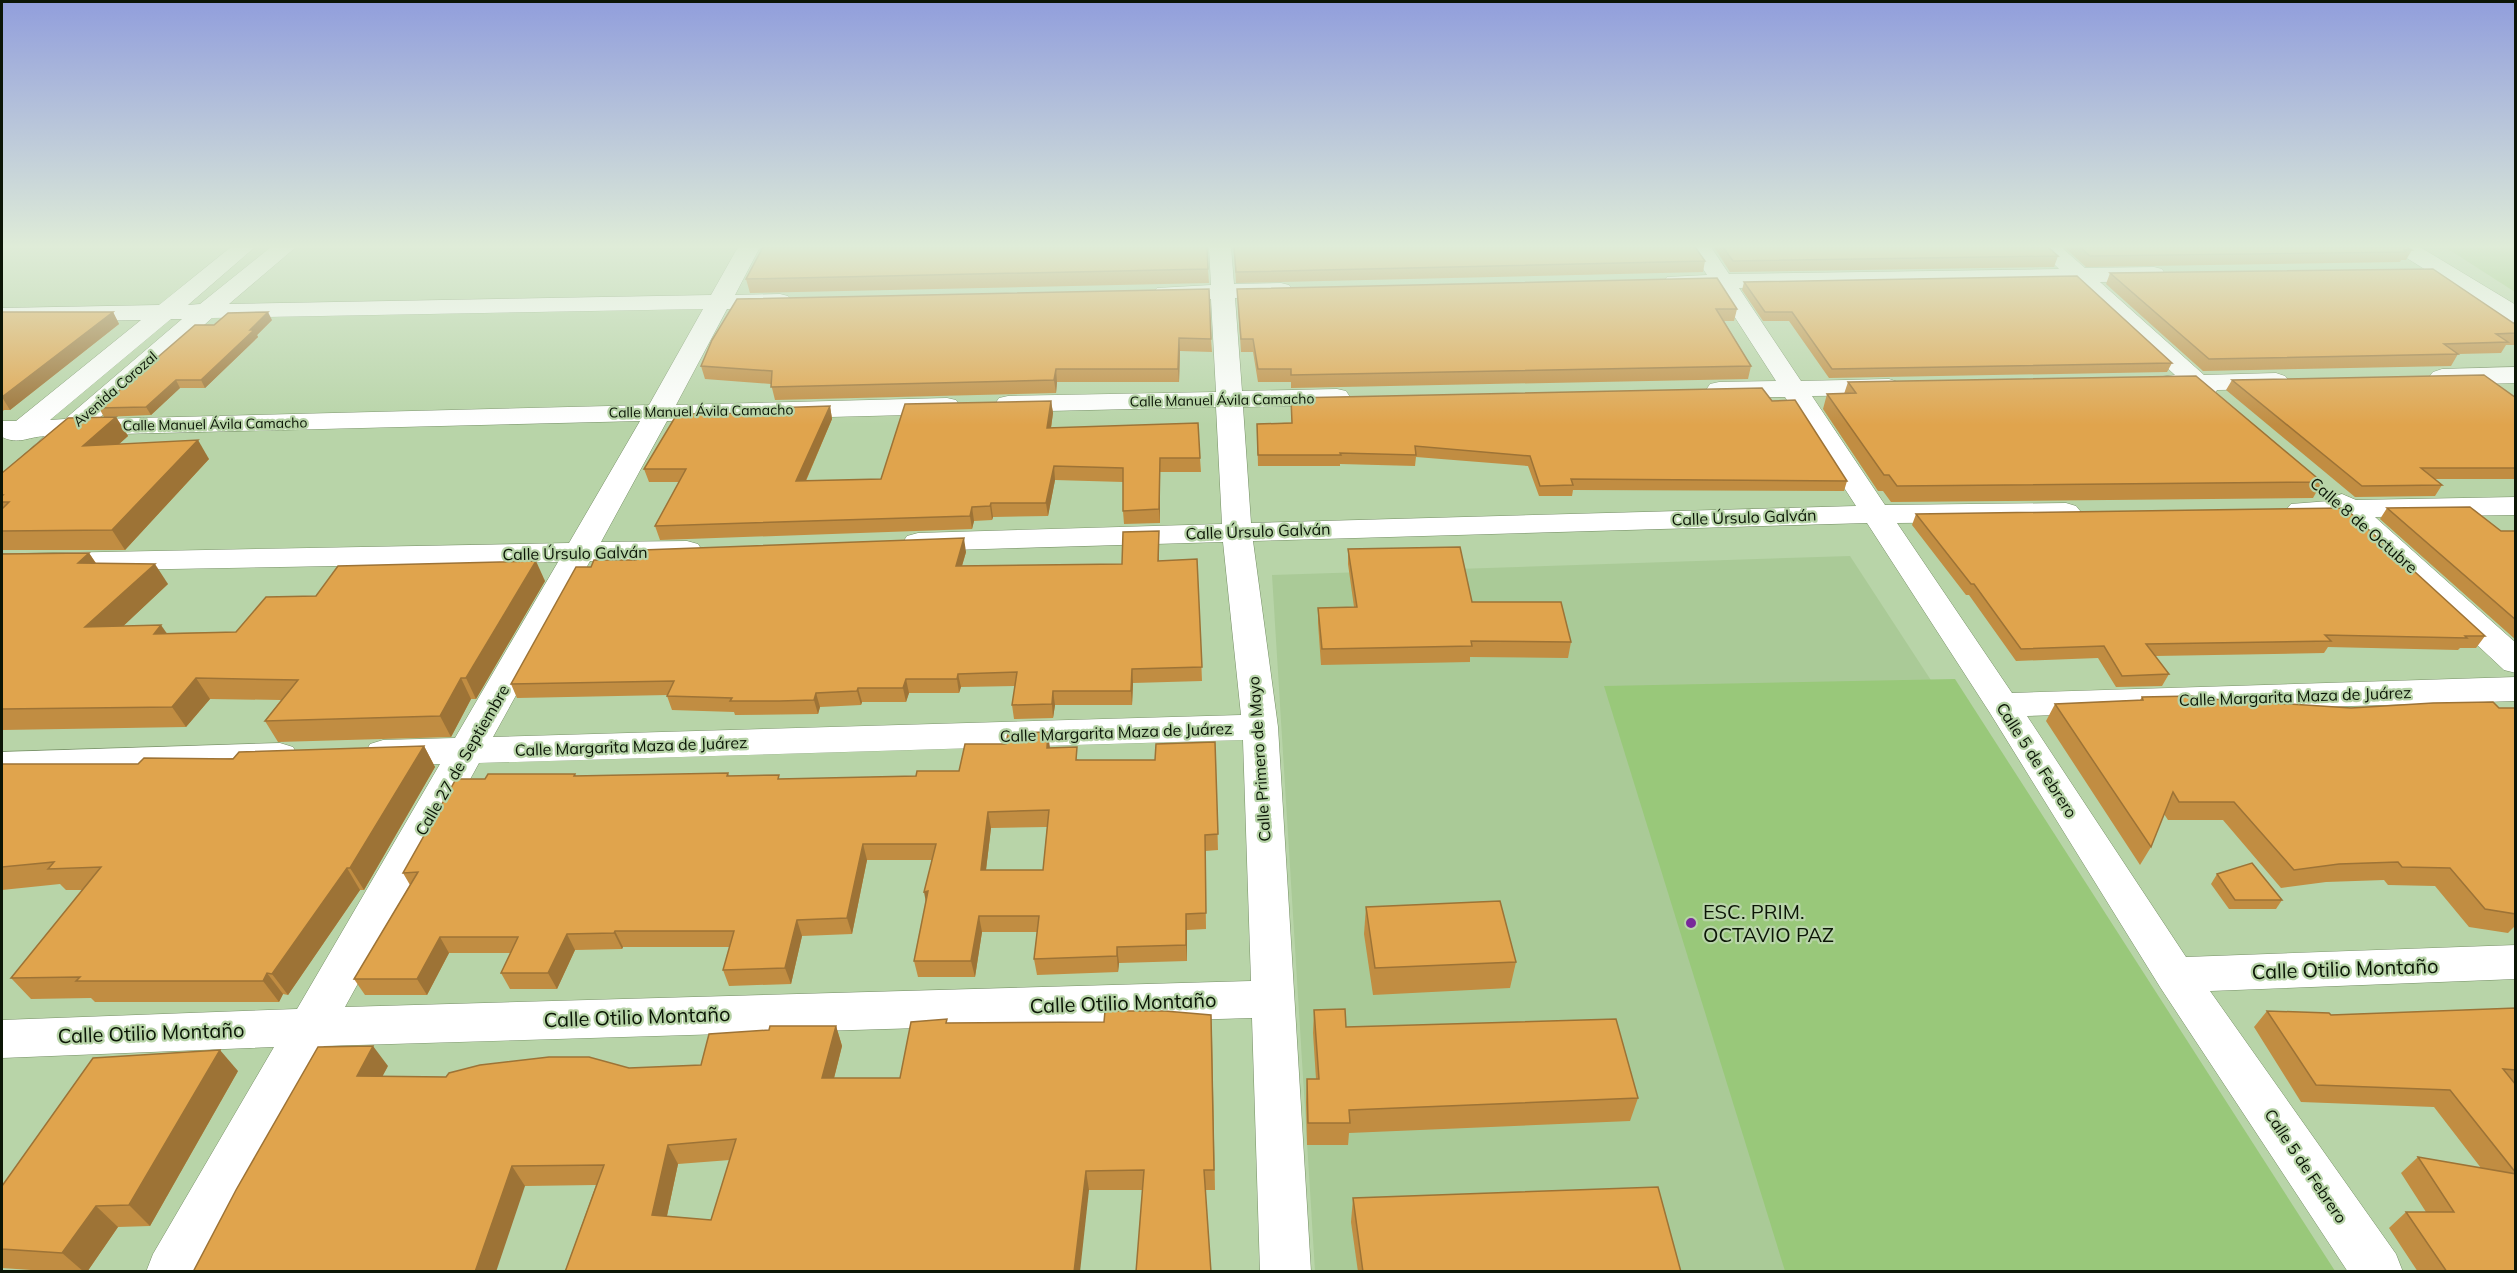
<svg xmlns="http://www.w3.org/2000/svg" width="2517" height="1273" viewBox="0 0 2517 1273" font-family="Mulish,sans-serif">
  <style>
    .built { fill: #aaca97 }
    .green { fill: #99c87a }
    .lines { fill: none; stroke-linecap: round; stroke-linejoin: round }
    .street-casing { stroke: #758e65; stroke-width: 1 }
    .street { fill: #fff; fill-rule: evenodd }
    .wall { fill: #c18d42; fill-rule: evenodd }
    .shaded-wall { fill: #9d7336 }
    .building { fill: #e0a44d; stroke: #9d7336; stroke-width: 1.5; fill-rule: evenodd }
    .poi-dot { fill: #78299a; stroke: #b8d4a8; stroke-width: 2 }
    .labels { text-anchor: middle; stroke-width: 4.5; stroke-linejoin: round; paint-order: stroke }
    .far-street-label { font-size: 14px; fill: #0b1506; stroke: #b8d4a8 }
    .street-label { font-size: 16px; fill: #0b1506; stroke: #b8d4a8 }
    .near-poi-label { font-size: 20px; fill: #0b1506; stroke: #b8d4a8; text-anchor: start }
    .near-street-label { font-size: 20px; fill: #0b1506; stroke: #b8d4a8 }
  </style>
  <rect width="100%" height="100%" fill="#b8d4a8"/>
  <polygon class="built" points="1850,556 2316,1271 1315,1271 1272,575"/>
  <g class="green">
    <polygon points="2445,247 2515,247 2515,292"/>
    <polygon points="1955,679 2335,1271 1785,1271 1604,686"/>
  </g>
  <g class="lines">
    <g class="street-casing">
      <g id="street">
        <path d="M231 247H255L188 305 200 304 271 247H296L229 304 711 295 738 247H760L735 295 780 294 788 296 792 301 788 306 780 308 727 309 676 405 947 398 956 400 960 406 956 412 947 414 667 421 601 542 687 541 698 544 702 550 698 556 687 559 590 561 493 737 1241 715 1223 542 918 551 907 548 903 542 907 536 918 533 1222 524 1216 407 1008 412 999 410 995 404 999 398 1008 396 1216 392 1211 299 1165 300 1157 298 1153 293 1157 288 1211 285 1209 247H1231L1234 284 1281 283 1289 285 1293 290 1289 295 1235 298 1242 391 1337 389 1346 391 1350 397 1346 403 1337 405 1243 407 1251 523 1856 506 1785 397 1719 398 1710 396 1706 390 1710 384 1719 382 1776 381 1716 288 1667 287 1664 282 1667 277 1707 275 1689 247H1711L1729 274 2059 269 2037 247H2061L2085 268 2154 267 2162 269 2165 274 2162 279 2154 281 2100 282 2204 375 2276 373 2285 376 2289 381 2285 386 2276 389 2217 390 2214 395C2205 397 2198 397 2191 390L2160 391 2151 388 2147 383 2151 378 2175 375 2073 282 1739 288 1801 381 1889 379 1898 382 1902 387 1898 392 1889 395 1812 396 1885 505 2066 503 2076 506 2081 512 2076 518 2066 521 1897 523 2012 693 2516 677V701L2027 716 2186 957 2516 945V979L2210 991 2396 1254 2403 1272H2348L2160 987 1990 713 1867 523 1253 541 1278 727 1311 1272H1260L1252 1018 324 1046 199 1272H146L153 1254 274 1047 2 1058V1020L297 1009 440 764 383 766 370 762 365 753 370 744 383 740 455 738 558 562 2 572V554L569 543 640 421 79 435 12 494 2 497V474L45 436C27 437 19 445 2 437V421H16L141 320 2 322V308L159 305ZM703 309 649 405 98 419 212 318ZM171 319H182L65 419 50 420ZM1243 740 1251 981 345 1007 479 763Z"/>
        <polygon points="2394,247 2420,247 2516,305 2516,323 2508,321 2397,252"/>
        <polygon points="2516,367 2516,383 2442,385 2433,382 2429,377 2433,372 2442,369"/>
        <polygon points="2342,494 2356,500 2516,497 2516,515 2375,517 2516,643 2516,673 2504,670 2341,518 2301,519 2291,516 2286,510 2291,504 2329,501 2332,497"/>
        <polygon points="280,743 293,747 298,756 293,765 280,769 2,778 2,752"/>
      </g>
    </g>
    <use href="#street" class="street"/>
  </g>
  <g class="wall">
    <polygon points="1234,247 1705,261 1703,272 1236,283"/>
    <polygon points="1714,247 2048,247 2058,256 2054,267 1730,272"/>
    <polygon points="2064,247 2407,247 2412,250 2406,260 2401,260 2400,262 2086,267"/>
    <polygon points="1208,269 1209,283 750,293 746,279"/>
    <polygon points="2110,273 2516,325 2516,345 2506,345 2501,353 2458,354 2451,366 2203,371 2106,284"/>
    <polygon points="1744,282 2172,363 2167,372 1829,378 1789,321 1763,321 1742,290"/>
    <polygon points="1237,289 1737,309 1734,321 1724,321 1751,366 1748,379 1291,388 1291,382 1258,382 1253,352 1241,352"/>
    <polygon points="737,299 1211,339 1212,352 1180,351 1179,382 1057,382 1056,393 775,400 771,384 705,379 701,366"/>
    <polygon points="2,312 113,312 119,324 10,410 4,410 2,412"/>
    <polygon points="272,320 257,335 258,337 205,388 180,388 151,415 104,417 99,408 214,325"/>
    <polygon points="2232,380 2516,398 2516,479 2435,479 2442,485 2435,496 2355,497 2226,390"/>
    <polygon points="1848,382 2322,482 2313,498 1891,502 1883,491 1878,491 1823,409 1827,394 1844,394"/>
    <polygon points="1051,401 1053,413 1051,428 1200,458 1201,472 1160,472 1160,523 1124,524 1123,511 1123,482 1055,480 1048,516 993,517 992,520 974,521 972,529 660,540 655,526 679,482 649,482 644,469 770,413 830,406 832,419 806,481 881,479"/>
    <polygon points="1772,401 1847,481 1844,491 1573,490 1572,496 1539,496 1528,466 1416,457 1415,466 1340,464 1340,466 1258,466 1257,424"/>
    <polygon points="116,417 128,436 119,444 209,459 125,550 2,550 2,473"/>
    <polygon points="2387,508 2501,531 2516,531 2516,640 2380,519"/>
    <polygon points="1916,514 2485,636 2476,648 2460,648 2458,650 2328,647 2324,653 2155,656 2169,674 2162,686 2116,687 2098,658 2016,661 1969,595 1966,595 1912,525"/>
    <polygon points="1159,531 1159,561 1197,559 1202,681 1133,683 1132,705 1055,705 1053,718 1014,719 1012,705 1015,686 961,687 959,693 909,693 906,702 862,702 861,705 820,707 818,714 735,715 734,712 672,710 667,696 668,695 517,698 511,684 591,567 636,560 966,552 962,566 1122,564"/>
    <polygon points="1348,549 1472,602 1571,642 1568,658 1470,657 1470,662 1321,665 1318,623 1318,608 1354,607 1348,564"/>
    <polygon points="89,553 96,563 168,584 123,626 167,633 236,632 316,596 545,581 476,699 471,699 451,737 278,742 265,721 281,700 210,699 186,727 2,730 2,554"/>
    <polygon points="2142,697 2195,698 2351,708 2516,708 2516,925 2508,933 2469,927 2435,886 2388,885 2384,880 2326,882 2281,888 2223,820 2168,820 2164,814 2151,847 2140,865 2046,721 2055,704 2140,700"/>
    <path d="M1215 742 1218 850 1205 851 1206 929 1187 930V961L1119 963 1118 972 1037 975 1034 959 1037 932H982L975 977H918L914 961 926 902 932 860H867L852 934 802 936 791 984 729 986 723 970 730 947H623L622 949 575 950 557 989H510L501 973 511 953H449L427 995H365L354 979 410 885 403 873 485 779 575 774 576 776 728 773 729 776 780 779 916 776 959 771 1050 748 1079 760H1155ZM1047 827 1043 870H986L991 828Z"/>
    <polygon points="424,746 435,767 364,890 360,890 288,995 283,994 279,1002 95,1002 91,998 31,999 11,978 83,890 66,890 60,884 2,890 2,764 138,764"/>
    <polygon points="2217,874 2282,900 2276,909 2229,909 2211,884"/>
    <polygon points="1366,907 1516,962 1510,988 1373,995 1364,934"/>
    <polygon points="2516,1008 2516,1272 2418,1272 2389,1228 2406,1212 2426,1212 2401,1173 2418,1157 2481,1168 2434,1107 2301,1102 2254,1027 2267,1011 2331,1015"/>
    <polygon points="1314,1010 1346,1027 1638,1098 1630,1121 1349,1133 1348,1145 1307,1145 1306,1102 1307,1079 1316,1079 1313,1033"/>
    <path d="M947 1023 1212 1035 1215 1190H1089L565 1272 596 1185 525 1186 193 1272 388 1066 382 1076 446 1077 701 1065 836 1026 842 1046 834 1078H900ZM730 1160 711 1220 667 1216 678 1164Z"/>
    <polygon points="238,1071 150,1226 118,1227 87,1272 60,1272 2,1268 2,1186"/>
    <polygon points="1353,1198 1681,1272 1358,1272 1351,1222"/>
  </g>
  <g class="shaded-wall">
    <polygon points="113,312 119,324 10,410 2,397"/>
    <polygon points="268,312 272,320 257,335 258,337 205,388 201,380"/>
    <polygon points="1179,338 1180,351 1179,382 1178,369"/>
    <polygon points="1056,369 1057,382 1056,393 1054,380"/>
    <polygon points="176,380 180,388 151,415 146,407"/>
    <polygon points="1051,401 1053,413 1049,441 1047,428"/>
    <polygon points="830,406 832,419 800,494 796,481"/>
    <polygon points="116,417 128,436 96,465 83,446"/>
    <polygon points="198,440 209,459 125,550 112,530"/>
    <polygon points="1160,458 1160,523 1159,509"/>
    <polygon points="1054,466 1055,480 1048,516 1046,503"/>
    <polygon points="991,503 993,517 992,520 990,506"/>
    <polygon points="972,507 974,521 972,529 970,516"/>
    <polygon points="964,538 966,552 958,579 956,566"/>
    <polygon points="89,553 102,573 78,563"/>
    <polygon points="536,561 545,581 476,699 466,678"/>
    <polygon points="155,564 168,584 100,648 85,627"/>
    <polygon points="161,625 175,645 154,634"/>
    <polygon points="1132,669 1133,683 1132,705 1131,691"/>
    <polygon points="958,674 961,687 959,693 957,679"/>
    <polygon points="196,678 210,699 186,727 172,707"/>
    <polygon points="461,678 471,699 451,737 440,716"/>
    <polygon points="906,679 909,693 906,702 903,688"/>
    <polygon points="858,688 862,702 861,705 857,691"/>
    <polygon points="1053,691 1055,705 1053,718 1052,704"/>
    <polygon points="816,693 820,707 818,714 814,700"/>
    <polygon points="1048,732 1050,748 1047,748"/>
    <polygon points="424,746 435,767 364,890 350,868"/>
    <polygon points="988,812 991,828 984,886 981,870"/>
    <polygon points="863,844 867,860 852,934 847,918"/>
    <polygon points="347,868 360,890 288,995 272,974"/>
    <polygon points="928,891 927,908 924,892"/>
    <polygon points="1186,914 1187,930 1187,961 1186,945"/>
    <polygon points="979,916 982,932 975,977 971,961"/>
    <polygon points="797,920 802,936 791,984 785,968"/>
    <polygon points="615,931 623,947 622,949 614,933"/>
    <polygon points="567,934 575,950 557,989 548,973"/>
    <polygon points="440,937 449,953 427,995 417,979"/>
    <polygon points="1117,947 1119,963 1118,972 1117,956"/>
    <polygon points="267,973 283,994 279,1002 263,981"/>
    <polygon points="836,1026 842,1046 829,1098 822,1078"/>
    <polygon points="373,1046 388,1066 372,1096 357,1076"/>
    <polygon points="220,1050 238,1071 150,1226 129,1205"/>
    <polygon points="668,1145 678,1164 663,1234 652,1215"/>
    <polygon points="512,1166 525,1186 496,1272 475,1272"/>
    <polygon points="1086,1171 1089,1190 1080,1272 1074,1272"/>
    <polygon points="96,1206 118,1227 87,1272 84,1272 62,1253"/>
  </g>
  <g class="building">
    <polygon points="763,247 1207,247 1208,269 746,279"/>
    <polygon points="1234,247 1695,247 1705,261 1236,272"/>
    <polygon points="1723,247 2048,247 2058,256 1733,261"/>
    <polygon points="2080,247 2407,247 2412,250 2404,250 2406,252 2090,256"/>
    <polygon points="2433,269 2516,325 2516,333 2496,334 2508,342 2444,344 2458,354 2209,359 2110,273"/>
    <polygon points="2077,276 2172,363 1832,369 1792,312 1765,312 1744,282"/>
    <polygon points="1717,278 1737,309 1716,309 1751,366 1291,375 1291,369 1258,369 1253,339 1241,339 1237,289"/>
    <polygon points="1209,289 1211,339 1179,338 1178,369 1056,369 1054,380 771,387 772,371 701,366 712,340 737,299"/>
    <polygon points="2,312 113,312 2,397"/>
    <polygon points="268,312 250,330 254,330 201,380 176,380 146,407 99,408 195,325 214,325 228,313"/>
    <polygon points="2484,375 2516,398 2516,468 2421,468 2442,485 2362,486 2232,380"/>
    <polygon points="2196,376 2322,482 1897,486 1889,475 1884,475 1827,394 1856,393 1848,382"/>
    <polygon points="1762,388 1772,401 1795,400 1847,481 1571,479 1573,485 1540,486 1530,456 1415,446 1416,455 1340,453 1341,455 1258,455 1257,424 1292,423 1291,398"/>
    <polygon points="1051,401 1047,428 1198,423 1200,458 1160,458 1159,509 1123,511 1123,468 1054,466 1046,503 991,503 990,506 972,507 970,516 655,526 686,469 644,469 677,414 770,413 771,408 830,406 796,481 881,479 905,404"/>
    <polygon points="116,417 83,446 198,440 112,530 2,531 2,509 9,502 2,502 2,496 3,495 2,495 2,473 68,418"/>
    <polygon points="2470,507 2501,531 2516,531 2516,620 2387,508"/>
    <polygon points="2345,508 2485,636 2465,636 2467,638 2325,635 2331,641 2146,644 2169,674 2122,676 2104,646 2021,649 1974,584 1971,584 1916,514"/>
    <polygon points="1159,531 1158,561 1197,559 1202,667 1132,669 1131,691 1053,691 1052,704 1012,705 1017,672 958,674 957,679 906,679 903,688 858,688 857,691 816,693 814,700 780,701 730,701 732,698 667,696 674,681 511,684 576,567 591,567 594,560 636,560 642,550 964,538 956,566 1122,564 1123,532"/>
    <polygon points="1460,547 1472,602 1561,602 1571,642 1471,641 1472,646 1322,649 1318,608 1357,607 1348,549"/>
    <polygon points="89,553 78,563 155,564 85,627 161,625 154,634 236,632 266,597 316,596 338,566 536,561 466,678 461,678 440,716 265,721 298,680 196,678 172,707 2,709 2,554"/>
    <polygon points="2193,696 2195,698 2351,708 2433,703 2493,702 2499,708 2516,708 2516,914 2485,909 2450,868 2402,867 2398,862 2339,864 2294,870 2234,802 2179,802 2173,792 2151,847 2055,704 2143,700 2142,697"/>
    <path d="M1048 732 1047 748 1077 747 1076 760H1155L1156 744 1215 742 1218 834 1205 835 1206 913 1186 914V945L1117 947V956L1034 959 1039 916H979L971 961H914L928 891 924 892 936 844H863L847 918 797 920 785 968 723 970 734 931H615L614 933 567 934 548 973H501L518 937H440L417 979H354L418 872 403 873 456 779H485L488 774H575L574 776 728 773 727 776 779 775 778 779 916 776 917 771H959L965 744H1006L1008 733ZM1049 810 1043 870H981L988 812Z"/>
    <polygon points="424,746 350,868 347,868 272,974 267,973 263,981 76,981 80,977 11,978 101,867 48,869 54,862 2,867 2,764 138,764 144,758 233,759 239,752"/>
    <polygon points="2252,863 2282,900 2235,900 2217,874"/>
    <polygon points="1500,901 1516,962 1375,968 1366,907"/>
    <polygon points="2516,1008 2516,1070 2503,1069 2516,1085 2516,1173 2450,1090 2316,1085 2267,1011 2329,1013 2331,1015"/>
    <polygon points="1345,1009 1346,1027 1616,1019 1638,1098 1349,1110 1350,1123 1308,1123 1307,1079 1319,1079 1314,1010"/>
    <path d="M1105 1011H1165L1211 1015 1214 1170H1204L1211 1272H1136L1144 1170 1086 1171 1074 1272H565L604 1165 512 1166 475 1272H193L236 1190 318 1047 373 1046 357 1076 446 1077 449 1073 480 1065 549 1057H589L629 1068 701 1065 709 1034 769 1030 770 1026H836L822 1078H900L911 1022 947 1019 946 1023 1104 1022ZM736 1139 711 1220 652 1215 668 1145Z"/>
    <polygon points="220,1050 129,1205 96,1206 62,1253 2,1249 2,1186 93,1058"/>
    <polygon points="2418,1157 2516,1174 2516,1272 2447,1272 2406,1212 2454,1212"/>
    <polygon points="1658,1187 1681,1272 1363,1272 1353,1198"/>
  </g>
  <linearGradient id="sky" x2="0" y2="1"><stop stop-color="#919edc"/><stop offset="0.58" stop-color="#dfecd8"/><stop offset="1" stop-color="#dfecd8" stop-opacity="0"/></linearGradient>
  <rect width="2517" height="425" fill="url(#sky)"/>
  <circle class="poi-dot" cx="1691" cy="923" r="6"/>
  <g class="labels">
    <g class="far-street-label">
      <text transform="translate(115 389) rotate(-41)" y="5">Avenida Corozal</text>
      <text transform="translate(1222 400) rotate(-1)" y="5">Calle Manuel Ávila Camacho</text>
      <text transform="translate(701 411) rotate(-1)" y="5">Calle Manuel Ávila Camacho</text>
      <text transform="translate(215 424) rotate(-1)" y="5">Calle Manuel Ávila Camacho</text>
    </g>
    <g class="street-label">
      <text transform="translate(1744 517) rotate(-2)" y="6">Calle Úrsulo Galván</text>
      <text transform="translate(2364 525) rotate(41)" y="6">Calle 8 de Octubre</text>
      <text transform="translate(1258 531) rotate(-2)" y="6">Calle Úrsulo Galván</text>
      <text transform="translate(575 553) rotate(-1)" y="6">Calle Úrsulo Galván</text>
      <text transform="translate(2295 696) rotate(-2)" y="6">Calle Margarita Maza de Juárez</text>
      <text transform="translate(1116 732) rotate(-2)" y="6">Calle Margarita Maza de Juárez</text>
      <text transform="translate(631 746) rotate(-2)" y="6">Calle Margarita Maza de Juárez</text>
      <text transform="translate(1259 759) rotate(-94)" y="6">Calle Primero de Mayo</text>
      <text transform="translate(462 760) rotate(-60)" y="6">Calle 27 de Septiembre</text>
      <text transform="translate(2037 760) rotate(57)" y="6">Calle 5 de Febrero</text>
      <text transform="translate(2306 1166) rotate(56)" y="6">Calle 5 de Febrero</text>
    </g>
    <g class="near-poi-label">
      <text x="1703" y="919">ESC. PRIM.<tspan x="1703" dy="23">OCTAVIO PAZ</tspan></text>
    </g>
    <g class="near-street-label">
      <text transform="translate(2345 969) rotate(-2)" y="7">Calle Otilio Montaño</text>
      <text transform="translate(1123 1003) rotate(-2)" y="7">Calle Otilio Montaño</text>
      <text transform="translate(637 1017) rotate(-2)" y="7">Calle Otilio Montaño</text>
      <text transform="translate(151 1033) rotate(-2)" y="7">Calle Otilio Montaño</text>
    </g>
  </g>
  <rect width="2517" height="1273" fill="none" stroke="#0b1506" stroke-width="6"/>
</svg>
